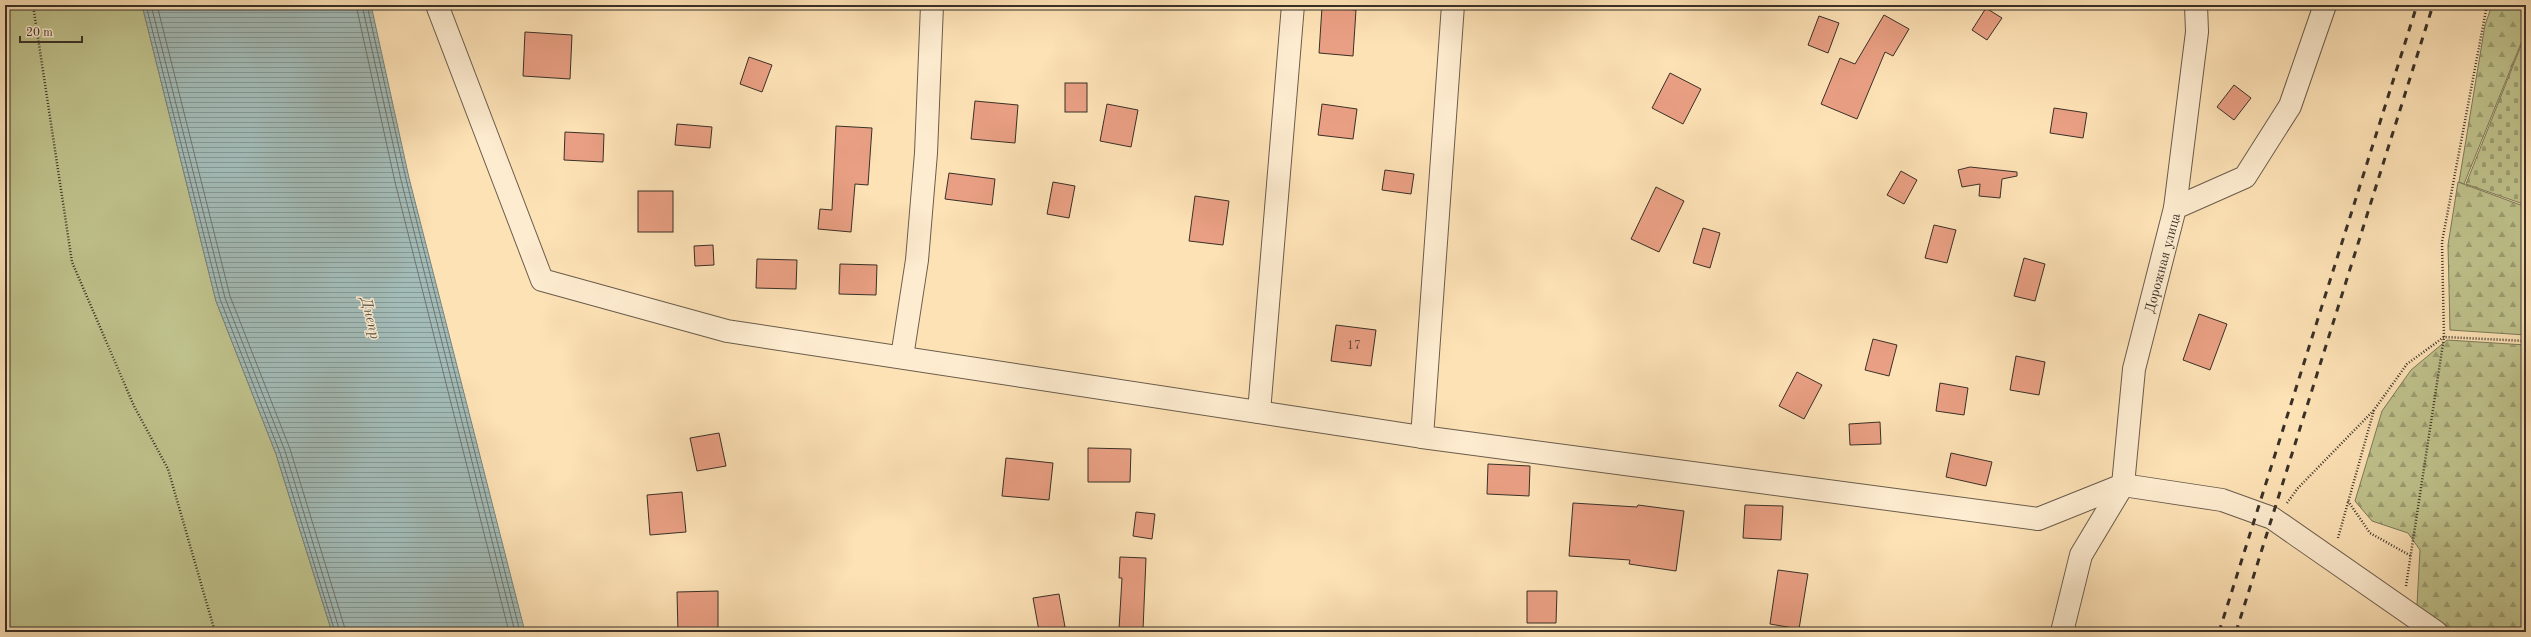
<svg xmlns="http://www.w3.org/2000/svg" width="2531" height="637" viewBox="0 0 2531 637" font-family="'Old Standard TT',serif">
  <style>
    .green { fill: #c0c38d; stroke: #7c7a5a }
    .forest { fill: url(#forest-firs); stroke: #7c7a5a }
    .cemetery { fill: url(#cemetery-stones); stroke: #7c7a5a }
    .water { fill: url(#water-rules); stroke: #79847e }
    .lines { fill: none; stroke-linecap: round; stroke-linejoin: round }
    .shore { stroke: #6e7670; stroke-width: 1 }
    .building { fill: #e99f83; stroke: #393027 }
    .minor-casing { stroke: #6a5c4b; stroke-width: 24 }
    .path { stroke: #393027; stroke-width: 2.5; stroke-dasharray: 1 2; stroke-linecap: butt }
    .minor { stroke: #feecd0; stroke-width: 22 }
    .rail { stroke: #393027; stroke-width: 3; stroke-dasharray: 7 7; stroke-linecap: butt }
    .labels { text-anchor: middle; stroke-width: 3; stroke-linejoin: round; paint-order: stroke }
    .number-label { font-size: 12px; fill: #654c3e }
    .street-label { font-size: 14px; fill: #393027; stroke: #feecd0 }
    .water-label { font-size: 15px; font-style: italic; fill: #54534b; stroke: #feecd0 }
  </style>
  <defs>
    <pattern id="forest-firs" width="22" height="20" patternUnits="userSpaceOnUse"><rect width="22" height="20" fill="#c0c38d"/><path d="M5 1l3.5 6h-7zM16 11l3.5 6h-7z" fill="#9d9f73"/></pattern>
    <pattern id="cemetery-stones" width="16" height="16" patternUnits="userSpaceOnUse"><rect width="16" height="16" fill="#c0c38d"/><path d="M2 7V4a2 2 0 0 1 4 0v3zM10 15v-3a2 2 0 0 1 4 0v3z" fill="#9d9f73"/></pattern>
    <pattern id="water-rules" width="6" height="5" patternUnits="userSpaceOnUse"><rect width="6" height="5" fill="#a3bcb8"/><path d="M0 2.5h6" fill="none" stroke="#869996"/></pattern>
  </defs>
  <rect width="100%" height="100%" fill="#fde2b6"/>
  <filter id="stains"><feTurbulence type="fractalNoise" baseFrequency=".005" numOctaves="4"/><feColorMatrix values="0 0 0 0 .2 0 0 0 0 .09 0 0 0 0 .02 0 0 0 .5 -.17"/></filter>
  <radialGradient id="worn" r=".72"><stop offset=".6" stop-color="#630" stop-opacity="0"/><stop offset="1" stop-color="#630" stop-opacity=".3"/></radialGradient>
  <polygon class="green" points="5,5 142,5 216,301 276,454 332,632 5,632"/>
  <g class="forest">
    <polygon points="2492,5 2526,5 2526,31 2464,184 2459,182 2485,25"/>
    <polygon points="2458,182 2526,207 2526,335 2450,330 2448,245"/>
    <polygon points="2447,340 2526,345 2526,632 2455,632 2417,605 2420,550 2408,533 2372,521 2355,501 2382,411 2411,370"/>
  </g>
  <polygon class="cemetery" points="2526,33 2526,205 2466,184"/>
  <polygon class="water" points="142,5 371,5 409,178 525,632 332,632 276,454 216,301"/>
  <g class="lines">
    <g class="shore">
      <polyline points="146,5 220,299 280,453 335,632"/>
      <polyline points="151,5 225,298 285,451 340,632"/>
      <polyline points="157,5 230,296 290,449 346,632"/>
      <polyline points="356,5 395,182 509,632"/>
      <polyline points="362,5 401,180 515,632"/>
      <polyline points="367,5 406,179 520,632"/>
    </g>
  </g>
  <g class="building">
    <polygon points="1322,7 1356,10 1353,56 1319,53"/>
    <polygon points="1986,8 2002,18 1987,40 1972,30"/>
    <polygon points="1884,15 1909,29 1893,56 1885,52 1857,119 1821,104 1840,58 1855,64"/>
    <polygon points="1819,16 1839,23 1828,53 1808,45"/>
    <polygon points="525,32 572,35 570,79 523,76"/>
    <polygon points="749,57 772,65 762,92 740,84"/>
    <polygon points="1670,73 1701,89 1683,124 1652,108"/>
    <rect x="1065" y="83" width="22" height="29"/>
    <polygon points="2234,85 2251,98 2234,120 2217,107"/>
    <polygon points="975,101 1018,105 1015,143 971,139"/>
    <polygon points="1107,104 1138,110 1131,147 1100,141"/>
    <polygon points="1322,104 1357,109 1353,139 1318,135"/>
    <polygon points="2054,108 2087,113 2083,138 2050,133"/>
    <polygon points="677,124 712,127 710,148 675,145"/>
    <polygon points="836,126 872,128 868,185 855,184 851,232 818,229 820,209 832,210"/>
    <polygon points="565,132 604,134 603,162 564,160"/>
    <polygon points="1970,167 2017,172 2017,176 2002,179 2000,198 1979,196 1980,184 1962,187 1958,170"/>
    <polygon points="1385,170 1414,174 1411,194 1382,190"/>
    <polygon points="1901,171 1917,180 1904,204 1887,195"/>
    <polygon points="949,173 995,179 992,205 945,199"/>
    <polygon points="1053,182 1075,186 1069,218 1047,214"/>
    <polygon points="1656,187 1684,201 1659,252 1631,239"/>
    <rect x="638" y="191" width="35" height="41"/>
    <polygon points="1195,196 1229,201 1223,245 1189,241"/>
    <polygon points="1934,225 1956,230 1947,263 1925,258"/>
    <polygon points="1703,228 1720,233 1710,268 1693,263"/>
    <polygon points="713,245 714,265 695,266 694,246"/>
    <polygon points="2024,258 2045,264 2035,301 2014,296"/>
    <polygon points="757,259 797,260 796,289 756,288"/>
    <polygon points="840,264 877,265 876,295 839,294"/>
    <polygon points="2199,314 2227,324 2210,370 2183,360"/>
    <polygon points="1336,325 1376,330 1371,366 1331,361"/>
    <polygon points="1873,339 1897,345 1889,376 1865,370"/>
    <polygon points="2016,356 2045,362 2039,395 2010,390"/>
    <polygon points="1797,372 1822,385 1804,419 1779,406"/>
    <polygon points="1940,383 1968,388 1964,415 1936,411"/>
    <polygon points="1880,422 1881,444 1850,445 1849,424"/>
    <polygon points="719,433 726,466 697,471 690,438"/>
    <polygon points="1088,448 1131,449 1130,482 1088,482"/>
    <polygon points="1951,453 1992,462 1986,486 1946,477"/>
    <polygon points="1006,458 1053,463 1049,500 1002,496"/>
    <polygon points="1488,464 1530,466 1529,496 1487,494"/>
    <polygon points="682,492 686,532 650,535 647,495"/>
    <polygon points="1573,503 1637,507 1638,505 1684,511 1676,571 1629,564 1630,560 1569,556"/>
    <polygon points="1745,505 1783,506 1781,540 1743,538"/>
    <polygon points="1136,512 1155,514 1152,539 1133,536"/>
    <polygon points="1120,557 1146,558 1143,630 1119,629 1122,578 1119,578"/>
    <polygon points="1778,570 1808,574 1799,629 1770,624"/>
    <polygon points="718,591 718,632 678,632 677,592"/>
    <polygon points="1527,591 1557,591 1556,623 1527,623"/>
    <polygon points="1059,594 1065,627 1039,631 1033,598"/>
  </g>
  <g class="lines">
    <g class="minor-casing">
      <g id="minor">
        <polyline points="437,5 542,280 727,331 1422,437"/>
        <polyline points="1453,5 1422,437 2038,519 2123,485"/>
        <polyline points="2175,208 2197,32 2196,5"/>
        <polyline points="902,357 917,260 926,153 932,5"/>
        <polyline points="1259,412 1293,5"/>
        <polyline points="2123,485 2222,500 2272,518 2436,632"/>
        <polyline points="2062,632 2081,555 2123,485 2134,369 2175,208 2245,177 2290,106 2325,5"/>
      </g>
    </g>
    <g class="path">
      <polyline points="33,5 72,262 134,406 168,469 215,632"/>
      <polyline points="2348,501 2370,533 2411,556"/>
      <polyline points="2287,503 2298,488 2374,410"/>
      <polyline points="2338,538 2374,410 2407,364 2444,337 2526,341"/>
      <polyline points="2406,586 2444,337 2442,242 2487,5"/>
    </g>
    <use href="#minor" class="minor"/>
    <g class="rail">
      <polyline points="2219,632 2417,5"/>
      <polyline points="2236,632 2433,5"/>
    </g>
  </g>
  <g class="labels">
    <g class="number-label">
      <text x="1354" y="349">17</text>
    </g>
    <g class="street-label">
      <text transform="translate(2162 263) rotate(-75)" y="5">Дорожная улица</text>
    </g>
    <g class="water-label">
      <text transform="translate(371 318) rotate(76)" y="5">Днепр</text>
    </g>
  </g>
  <rect width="2531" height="637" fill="none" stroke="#fde2b6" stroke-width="20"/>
  <rect x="6" y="6" width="2519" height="625" fill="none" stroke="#393027" stroke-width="2"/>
  <rect x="10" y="10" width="2511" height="617" fill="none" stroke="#393027"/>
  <path d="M20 36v6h62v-6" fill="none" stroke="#393027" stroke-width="2"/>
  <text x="26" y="36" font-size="12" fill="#393027" stroke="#feecd0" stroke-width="3" paint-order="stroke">20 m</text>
  <rect width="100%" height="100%" filter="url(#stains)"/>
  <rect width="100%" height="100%" fill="url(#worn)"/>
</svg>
